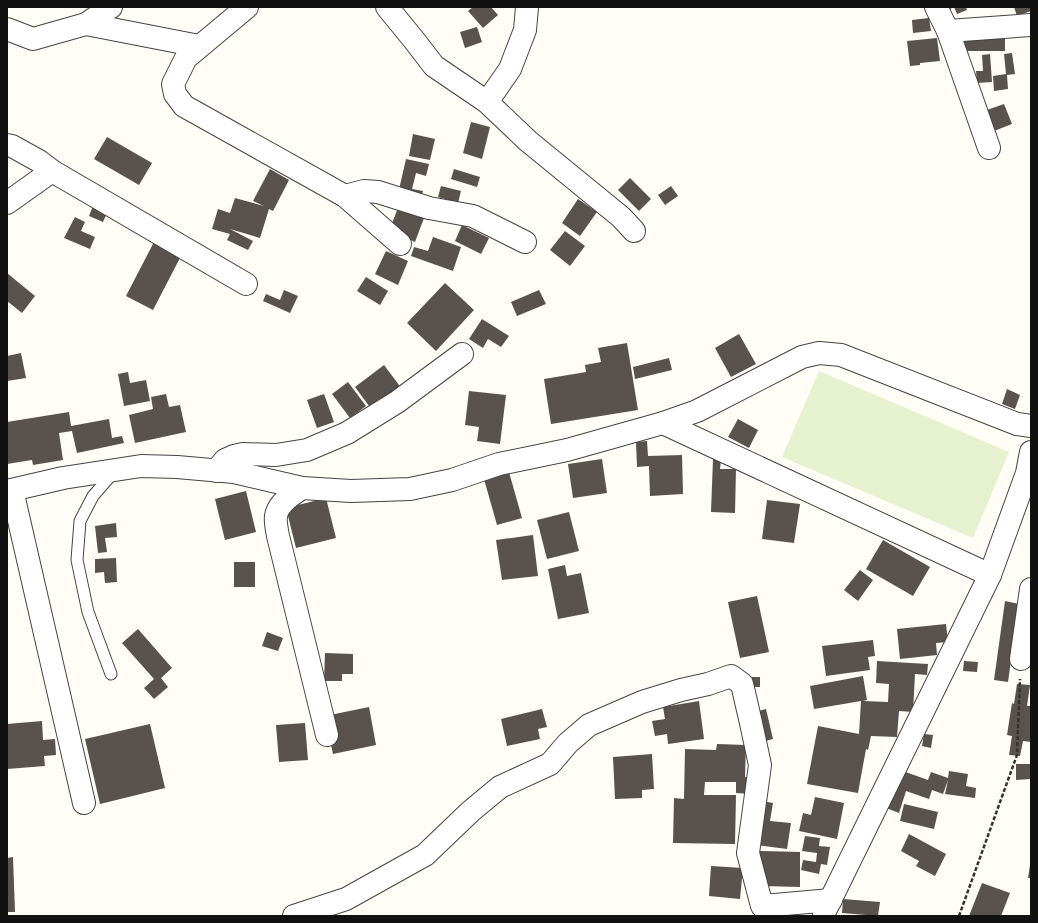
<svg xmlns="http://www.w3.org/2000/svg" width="1038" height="923" viewBox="0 0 1038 923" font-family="Spectral,serif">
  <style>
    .pitch { fill: #e6f2cf }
    .building { fill: #5a524d }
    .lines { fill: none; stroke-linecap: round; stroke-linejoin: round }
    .service-casing { stroke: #444; stroke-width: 13 }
    .minor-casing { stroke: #444; stroke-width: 24 }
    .tertiary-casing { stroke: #444; stroke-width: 24 }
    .path { stroke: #333; stroke-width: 2.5; stroke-dasharray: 4 2; stroke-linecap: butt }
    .service { stroke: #fff; stroke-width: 11 }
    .minor { stroke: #fff; stroke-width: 22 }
    .tertiary { stroke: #fff; stroke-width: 22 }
  </style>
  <rect width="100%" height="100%" fill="#fffdf5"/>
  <polygon class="pitch" points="819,371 1009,452 973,538 782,457"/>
  <g class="building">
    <polygon points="473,7 491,7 498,15 483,28 468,11"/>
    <polygon points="944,7 966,7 967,10 957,14 954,7 946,11"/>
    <polygon points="1014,7 1031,7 1031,11 1017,16"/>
    <polygon points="929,18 931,31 913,33 912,20"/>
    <polygon points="477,27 482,42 465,48 460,32"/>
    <polygon points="1005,32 1005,51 963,51 963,33"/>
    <polygon points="937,38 940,61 920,63 920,65 910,66 907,41"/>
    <polygon points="1012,53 1015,74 1007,75 1008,89 994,91 993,76 1006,74 1004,54"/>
    <polygon points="990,54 992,82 977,83 976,71 983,71 982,55"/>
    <polygon points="1004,104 1012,124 994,131 987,110"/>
    <polygon points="471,122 490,127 482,159 463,153"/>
    <polygon points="413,134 435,139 430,160 409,156"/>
    <polygon points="107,137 152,163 139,185 94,159"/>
    <polygon points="406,159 429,164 426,176 416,173 412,189 423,191 421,199 398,194"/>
    <polygon points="270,169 289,180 273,211 269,209 260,238 230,229 253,241 248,250 227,240 230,234 212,229 218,209 230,213 235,198 264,206 253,201"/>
    <polygon points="454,169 480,177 477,187 451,179"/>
    <polygon points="630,178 651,199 639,211 618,190"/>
    <polygon points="441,186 461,191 458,203 438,197"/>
    <polygon points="671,186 678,196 665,205 658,195"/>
    <polygon points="578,199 597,212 580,236 562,223"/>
    <polygon points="93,206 107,213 103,222 89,216"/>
    <polygon points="398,208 424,218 415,242 389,231"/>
    <polygon points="75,217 85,222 81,231 95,237 90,249 64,238"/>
    <polygon points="462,225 489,238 481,254 455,241"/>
    <polygon points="565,231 585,246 570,266 550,250"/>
    <polygon points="433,237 461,247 453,271 411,256 414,247 428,251"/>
    <polygon points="154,242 181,256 153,310 126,296"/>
    <polygon points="386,251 408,261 398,285 375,274"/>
    <polygon points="7,273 35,296 22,313 7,301"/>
    <polygon points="366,277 388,291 380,305 357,291"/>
    <polygon points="445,283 474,310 436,351 407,323"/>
    <polygon points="284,290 298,296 290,313 263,301 266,294 280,300"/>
    <polygon points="539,290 546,304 517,316 511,302"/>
    <polygon points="482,319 509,336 501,347 488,339 483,348 469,339"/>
    <polygon points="739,334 756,364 731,377 715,348"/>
    <polygon points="627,343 638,410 551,424 544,379 586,372 585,365 601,362 598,348"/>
    <polygon points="21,353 26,378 7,381 7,356"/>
    <polygon points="669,358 672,370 635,379 633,367"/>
    <polygon points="384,365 402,389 372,410 355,387"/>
    <polygon points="128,372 130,383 146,380 150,401 124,406 118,374"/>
    <polygon points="348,382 366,406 350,418 332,394"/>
    <polygon points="1007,389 1020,395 1015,409 1002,404"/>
    <polygon points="469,391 506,395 500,444 477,441 479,427 465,425"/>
    <polygon points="166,394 169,407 180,405 186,432 135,443 129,415 153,409 151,397"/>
    <polygon points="324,394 334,422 317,428 307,400"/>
    <polygon points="69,412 71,426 109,419 112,438 122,436 124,443 77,453 72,431 59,433 63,460 33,465 32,460 7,464 7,422"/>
    <polygon points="738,419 758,430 749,448 728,437"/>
    <polygon points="647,441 648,456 682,455 683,494 650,496 649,466 637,467 636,442"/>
    <polygon points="602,459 607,493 573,498 568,464"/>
    <polygon points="713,459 721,460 720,469 736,469 735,513 711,512"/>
    <polygon points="507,465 522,518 497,525 482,472"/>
    <polygon points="246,491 256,532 225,540 215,499"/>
    <polygon points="326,498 336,538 296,548 286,508"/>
    <polygon points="767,500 800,504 794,543 762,539"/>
    <polygon points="569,512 579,551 547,559 537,520"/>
    <polygon points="116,523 117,537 105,538 107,552 98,553 95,526"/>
    <polygon points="533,535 538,576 502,580 496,540"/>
    <polygon points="883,540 930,567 913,596 866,569"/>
    <polygon points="116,558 117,582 105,583 104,572 95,573 95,559"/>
    <rect x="234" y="562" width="21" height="25"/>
    <polygon points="565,565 567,576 581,573 589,613 558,619 548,569"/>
    <polygon points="860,570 873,580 858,601 844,590"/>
    <polygon points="757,596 769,652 740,658 728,602"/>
    <polygon points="1005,601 1019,604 1008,682 994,680"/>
    <polygon points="946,624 948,642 936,643 937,655 900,659 897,629"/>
    <polygon points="138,629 172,668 161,678 168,687 154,699 144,688 154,679 122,643"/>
    <polygon points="267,632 283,638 278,651 262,646"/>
    <polygon points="873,640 875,656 868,657 870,670 826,676 822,646"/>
    <polygon points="325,653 353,654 353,674 342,674 342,681 324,681"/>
    <polygon points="877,661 928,664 927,675 915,674 913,712 899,711 897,737 871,736 868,750 866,749 858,793 807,784 818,726 859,734 861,701 814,709 810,686 863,676 867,700 863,701 888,702 889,684 876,683"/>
    <polygon points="964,661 978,662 977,672 963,671"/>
    <polygon points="747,677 760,677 760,687 748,687"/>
    <polygon points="1017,684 1030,685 1027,706 1031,706 1031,742 1023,741 1020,756 1009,755 1012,736 1007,735 1012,703 1014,704"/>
    <polygon points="699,701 704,739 668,744 667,734 655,736 652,721 665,719 663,707"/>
    <polygon points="369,707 376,745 333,754 325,716"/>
    <polygon points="542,709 547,727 538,729 540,739 507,746 501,719"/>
    <polygon points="766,709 773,739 762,742 755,712"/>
    <polygon points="42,721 43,740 55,739 56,755 44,756 45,766 7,769 7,724"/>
    <polygon points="305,723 308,760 279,762 276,725"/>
    <polygon points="150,724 165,788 100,804 85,739"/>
    <polygon points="924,734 933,735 931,748 922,746"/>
    <polygon points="717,744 746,745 745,777 753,777 752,794 736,793 736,782 705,782 704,795 736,795 735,844 673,843 674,798 684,799 685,749 716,750"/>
    <polygon points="652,754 654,789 642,790 642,798 615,799 613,757"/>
    <polygon points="1016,764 1031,764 1031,779 1016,780"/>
    <polygon points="900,770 928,780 931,772 948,778 949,771 968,774 966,786 976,788 975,798 945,794 948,780 943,794 932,790 929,799 906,791 899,813 886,808"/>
    <polygon points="815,797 844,803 837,839 799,831 803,813 811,815"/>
    <polygon points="762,801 773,803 770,821 791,823 787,849 756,845"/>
    <polygon points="904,804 938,812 934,829 900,821"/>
    <polygon points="909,834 946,854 935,876 916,866 919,861 901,851"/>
    <polygon points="805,836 820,838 819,846 830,847 827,865 821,864 819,874 801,870 803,860 816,862 817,853 802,851"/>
    <polygon points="759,851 800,852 800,887 758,886"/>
    <polygon points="13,857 15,912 7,912 7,858"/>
    <polygon points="1030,865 1031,865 1031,878 1028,878"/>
    <polygon points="711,866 743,868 740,899 709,896"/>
    <polygon points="982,883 1010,893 1001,916 969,916"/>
    <polygon points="843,899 880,902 878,916 842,913"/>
  </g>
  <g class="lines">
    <g class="service-casing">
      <polyline id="service" points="111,674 88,612 77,560 80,521 93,496 113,473"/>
    </g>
    <g class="minor-casing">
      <g id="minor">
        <polyline points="247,7 186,58 173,84 175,94 184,106 345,196 400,244"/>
        <polyline points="387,7 414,40 434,66 487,102 528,141 621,217 634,231"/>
        <polyline points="936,7 948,31 989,148"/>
        <polyline points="86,24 199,46"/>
        <polyline points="7,29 33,39 86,24 111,7"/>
        <polyline points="948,31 1031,25"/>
        <polyline points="487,102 510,69 525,30 527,7"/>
        <polyline points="7,145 12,146 39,161 52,171 246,284"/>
        <polyline points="345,196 364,191 378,192 429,208 473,216 525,242"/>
        <polyline points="7,203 52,171"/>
        <polyline points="663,423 990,575 1027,473 1031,452"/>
        <polyline points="216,471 225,460 234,456 243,454 276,455 307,450 347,433 397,402 462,354"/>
        <path d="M302 488C292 495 278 503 276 516 275 522 277 530 278 536L327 735"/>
        <polyline points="12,490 84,803"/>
        <polyline points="1021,659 1031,589"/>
        <polyline points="824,913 990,575"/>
        <polyline points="294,916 346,899 425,855 471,811 500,787 550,764 568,743 589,725 642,702 681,690 708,684 731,676 742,684 751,723 760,765 748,853 762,906 831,900"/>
      </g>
    </g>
    <g class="tertiary-casing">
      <polyline id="tertiary" points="7,491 63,478 141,466 177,467 234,472 302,488 351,491 410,489 452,480 499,464 567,450 663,423 697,411 802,357 819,353 841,355 1017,424 1031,426"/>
    </g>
    <polyline class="path" points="959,916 1017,755 1020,679"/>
    <use href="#service" class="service"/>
    <use href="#minor" class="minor"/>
    <use href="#tertiary" class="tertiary"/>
  </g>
  <rect width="1038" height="923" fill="none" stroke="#111111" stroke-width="16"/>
</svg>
